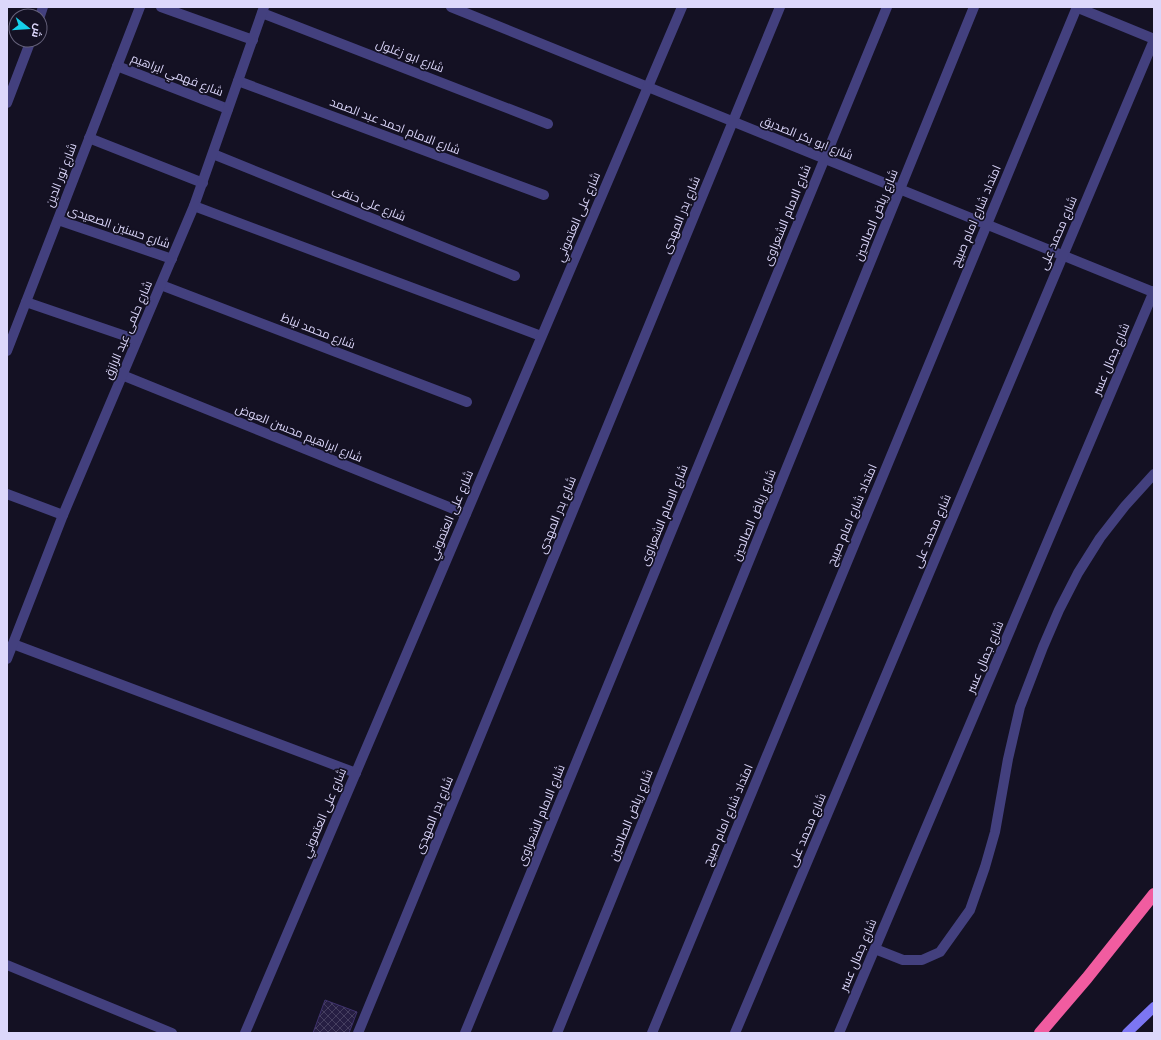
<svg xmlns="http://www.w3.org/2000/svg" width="1161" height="1040" viewBox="0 0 1161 1040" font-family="Poppins,Cairo,sans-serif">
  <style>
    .building { fill: url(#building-cross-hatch); stroke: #3f326d }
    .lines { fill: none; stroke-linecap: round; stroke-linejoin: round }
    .minor { stroke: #43407e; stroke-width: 10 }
    .secondary { stroke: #7c76f3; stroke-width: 10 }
    .motorway { stroke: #f15ca0; stroke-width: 12 }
    .labels { text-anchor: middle; stroke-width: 3.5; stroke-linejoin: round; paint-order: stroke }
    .street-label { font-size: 12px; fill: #dcd7fb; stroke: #141123 }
  </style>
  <defs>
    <pattern id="building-cross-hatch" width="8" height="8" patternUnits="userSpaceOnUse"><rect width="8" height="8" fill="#261e43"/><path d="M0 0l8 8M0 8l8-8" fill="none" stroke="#453e5f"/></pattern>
  </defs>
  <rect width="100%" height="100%" fill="#141123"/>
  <polygon class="building" points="325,1000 357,1012 349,1033 313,1033"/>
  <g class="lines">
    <g class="minor">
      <polyline points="161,7 253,40"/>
      <polyline points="451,7 1153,292"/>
      <polyline points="1076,7 1154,39"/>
      <polyline points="262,13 548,124"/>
      <polyline points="40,16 43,7"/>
      <polyline points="117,66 228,109"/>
      <polyline points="238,81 544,195"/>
      <polyline points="7,103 31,40"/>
      <polyline points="89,138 203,183"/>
      <polyline points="213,154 515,276"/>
      <polyline points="194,206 541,336"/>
      <polyline points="58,220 172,259"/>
      <polyline points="161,285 467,402"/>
      <polyline points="26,302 137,340"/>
      <polyline points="7,351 140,7"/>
      <polyline points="122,375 466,514"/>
      <polyline points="7,494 63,515"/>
      <polyline points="13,644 356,773"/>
      <polyline points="7,659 63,515 194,206 264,7"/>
      <polyline points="875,949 903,960 922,960 940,952 970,910 985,867 995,832 1008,759 1020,707 1043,647 1059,610 1078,573 1100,538 1125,506 1154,474"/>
      <polyline points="7,965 172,1033"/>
      <polyline points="245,1033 682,7"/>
      <polyline points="358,1033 780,7"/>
      <polyline points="465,1033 887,7"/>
      <polyline points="557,1033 974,7"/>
      <polyline points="652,1033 1077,7"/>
      <polyline points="735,1033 1154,40"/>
      <polyline points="839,1033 1154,291"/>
    </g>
    <polyline class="secondary" points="1127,1033 1154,1007"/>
    <polyline class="motorway" points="1040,1033 1087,978 1154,894"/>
  </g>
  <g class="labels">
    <g class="street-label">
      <text transform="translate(410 56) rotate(21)" y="4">شارع ابو زغلول</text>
      <text transform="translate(177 75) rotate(21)" y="4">شارع فهمي ابراهيم</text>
      <text transform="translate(395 126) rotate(21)" y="4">شارع الامام احمد عبد الصمد</text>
      <text transform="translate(807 138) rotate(22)" y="4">شارع ابو بكر الصديق</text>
      <text transform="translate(61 175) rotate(-69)" y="4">شارع نور الدين</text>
      <text transform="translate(369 203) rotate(22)" y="4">شارع على حنفى</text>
      <text transform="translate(681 215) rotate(-68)" y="4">شارع بدر المهدى</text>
      <text transform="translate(787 215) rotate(-68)" y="4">شارع الامام الشعراوى</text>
      <text transform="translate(876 215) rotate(-68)" y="4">شارع رياض الصالحين</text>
      <text transform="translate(976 216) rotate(-67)" y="4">امتداد شارع امام صبيح</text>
      <text transform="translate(578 217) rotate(-67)" y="4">شارع على العتموني</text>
      <text transform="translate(119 227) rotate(19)" y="4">شارع حسنين الصعيدى</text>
      <text transform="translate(1058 233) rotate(-67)" y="4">شارع محمد على</text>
      <text transform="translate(128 330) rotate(-67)" y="4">شارع حلمى عبد الرازق</text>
      <text transform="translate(318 331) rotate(21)" y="4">شارع محمد نياظ</text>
      <text transform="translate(1111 359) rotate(-67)" y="4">شارع جمال عسر</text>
      <text transform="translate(299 433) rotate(22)" y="4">شارع ابراهيم محسن العوض</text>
      <text transform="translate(451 515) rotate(-67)" y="4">شارع على العتموني</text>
      <text transform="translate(557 515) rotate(-68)" y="4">شارع بدر المهدى</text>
      <text transform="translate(664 515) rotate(-68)" y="4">شارع الامام الشعراوى</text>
      <text transform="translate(754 515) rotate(-68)" y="4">شارع رياض الصالحين</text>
      <text transform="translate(852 515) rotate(-67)" y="4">امتداد شارع امام صبيح</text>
      <text transform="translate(932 531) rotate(-67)" y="4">شارع محمد على</text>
      <text transform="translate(985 657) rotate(-67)" y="4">شارع جمال عسر</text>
      <text transform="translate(324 813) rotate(-67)" y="4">شارع على العتموني</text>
      <text transform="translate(434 815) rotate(-68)" y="4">شارع بدر المهدى</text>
      <text transform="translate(541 815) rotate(-68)" y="4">شارع الامام الشعراوى</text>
      <text transform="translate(631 815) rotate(-68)" y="4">شارع رياض الصالحين</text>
      <text transform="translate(728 815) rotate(-67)" y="4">امتداد شارع امام صبيح</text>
      <text transform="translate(807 830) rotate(-67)" y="4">شارع محمد على</text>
      <text transform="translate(858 955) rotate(-67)" y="4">شارع جمال عسر</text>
    </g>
  </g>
  <rect width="1161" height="1040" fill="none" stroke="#dcd7fb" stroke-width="16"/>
  <g transform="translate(28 28) rotate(107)"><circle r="19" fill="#141123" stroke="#646079"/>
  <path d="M0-3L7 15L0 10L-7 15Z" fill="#15d0ea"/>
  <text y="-6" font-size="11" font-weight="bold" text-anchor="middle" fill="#dcd7fb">ش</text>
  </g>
</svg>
